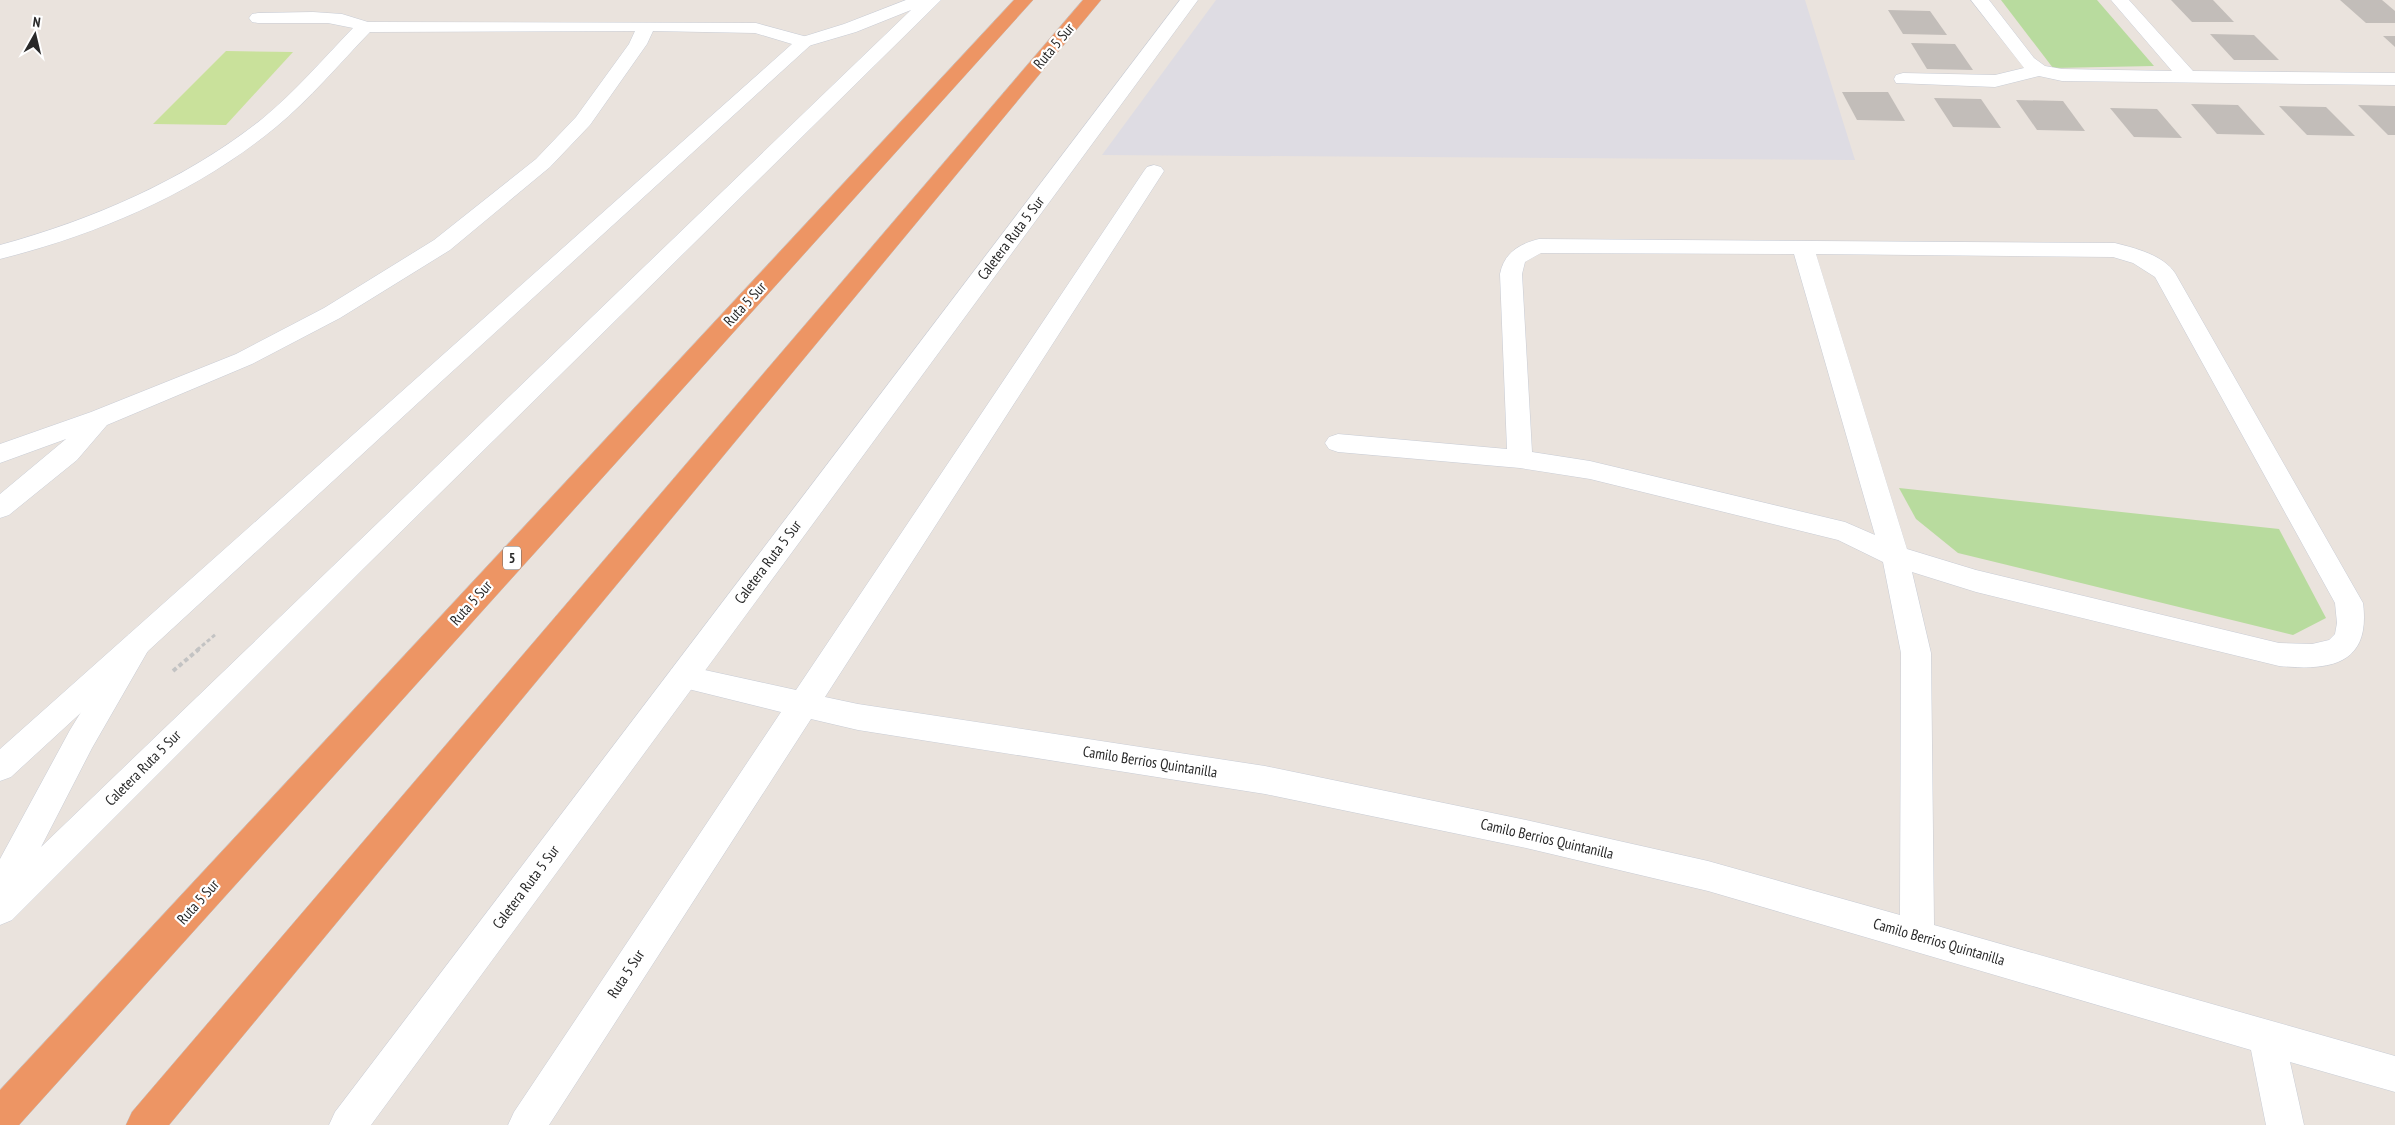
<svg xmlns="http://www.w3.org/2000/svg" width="2395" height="1125" viewBox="0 0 2395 1125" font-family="'PT Sans Narrow',sans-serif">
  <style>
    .industrial { fill: #dedce3 }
    .green { fill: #b8db9e }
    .pitch { fill: #c9e19b }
    .building { fill: #c2bdb9 }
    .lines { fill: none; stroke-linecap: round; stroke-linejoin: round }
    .street-casing { stroke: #c8ccd5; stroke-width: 1 }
    .secondary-casing { stroke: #c8ccd5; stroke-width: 1 }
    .highway-casing { stroke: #c3c3c3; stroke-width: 1 }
    .path-far1 { stroke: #c3c3c3; stroke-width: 3; stroke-dasharray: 4 2.5; stroke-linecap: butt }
    .path { stroke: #c3c3c3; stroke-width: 4; stroke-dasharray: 4.5 3; stroke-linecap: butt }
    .street { fill: #fff; fill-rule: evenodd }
    .secondary { fill: #fff; fill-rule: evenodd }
    .highway { fill: #ed9564; fill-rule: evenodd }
    .labels { text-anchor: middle; stroke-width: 4.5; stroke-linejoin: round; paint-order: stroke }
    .shield { fill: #fff; stroke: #696969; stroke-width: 1 }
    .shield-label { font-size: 14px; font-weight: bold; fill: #292929 }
    .street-label { font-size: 15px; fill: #292929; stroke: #fff }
  </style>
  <rect width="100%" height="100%" fill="#eae3dd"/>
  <polygon class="industrial" points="1216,0 1805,0 1855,160 1102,155"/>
  <g class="green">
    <polygon points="2001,0 2097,0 2154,66 2053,68"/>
    <polygon points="1899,488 2279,529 2326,618 2293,635 1958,553 1916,519"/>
  </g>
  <polygon class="pitch" points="226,51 293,52 226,125 153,124"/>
  <g class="building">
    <polygon points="2171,0 2213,0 2234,22 2192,22"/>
    <polygon points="2340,0 2382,0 2395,11 2395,23 2366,23"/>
    <polygon points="1888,10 1930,11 1947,35 1903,34"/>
    <polygon points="2210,34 2254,35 2279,60 2234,60"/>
    <polygon points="2383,36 2395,36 2395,47"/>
    <polygon points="1911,43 1955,44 1973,70 1927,69"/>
    <polygon points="1842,92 1888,92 1905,121 1857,120"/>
    <polygon points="1934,98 1981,99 2001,128 1953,127"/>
    <polygon points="2016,100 2063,101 2085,131 2037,130"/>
    <polygon points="2191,104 2238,105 2265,135 2217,134"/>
    <polygon points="2358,105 2395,106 2395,135 2388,135"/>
    <polygon points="2279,106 2326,107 2355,136 2307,135"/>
    <polygon points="2110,108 2157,109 2182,138 2134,137"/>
  </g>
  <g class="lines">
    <g class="street-casing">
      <g id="street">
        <polygon points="1971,0 1989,0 2034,58 2045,66 2062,69 2172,71 2111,0 2129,0 2193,71 2395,73 2395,85 2062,81 2039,76 1995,87 1896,83 1894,79 1896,75 1903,73 1995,75 2024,68"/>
        <path d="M313 12 342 14 368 22 756 23 811 38 814 42 444 379 11 777 0 781V749L792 44 755 33 653 31 647 44 590 125 550 167 450 250 340 318 252 364 107 425 77 460 9 515 0 518V494L66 439 0 463V444L91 412 236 354 324 308 434 240 536 159 576 117 629 44 635 31 370 32C339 64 310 99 276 127 197 192 99 234 0 259V245C94 219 185 180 262 119 295 92 323 59 353 28L328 23H258L252 22 249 18 252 14 258 13Z"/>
        <path d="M1154 165 1161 167 1164 171 825 697 858 704 1265 766 1526 820 1708 861 1900 915 1901 653 1883 562 1838 540 1590 479 1520 468 1338 452 1329 449 1325 443 1329 437 1338 434 1507 449 1500 274C1504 253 1519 244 1539 239L2115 243C2135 248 2163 255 2175 273L2363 603C2371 665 2330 671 2279 666L1976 592 1912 572 1931 653 1934 925 2395 1056V1092L2290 1062 2304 1125H2266L2251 1050 1708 891 1526 848 1265 794 858 730 811 719 549 1125H508L514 1112 781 712 672 685 667 677 672 669 682 665 796 690 1144 171 1147 167ZM1541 253 1794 254 1875 535 1845 522 1590 461 1532 452 1522 274 1525 262ZM1816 254 2113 257 2133 263 2155 277 2335 603 2337 623 2335 634 2329 640 2312 644 2279 643 1976 570 1907 549Z"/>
      </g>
    </g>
    <g class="secondary-casing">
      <g id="secondary">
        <polygon points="906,0 941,0 363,569 12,920 0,925 0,859 70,730 129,634 139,631 149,634 153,642 92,748 41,847 911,10 856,32 805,47 799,46 796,42 799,38 844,24"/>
        <polygon points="1180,0 1198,0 371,1125 329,1125 335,1112"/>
      </g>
    </g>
    <g class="highway-casing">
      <g id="highway">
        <polygon points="1014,0 1033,0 19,1125 0,1125 0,1090"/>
        <polygon points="1083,0 1101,0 169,1125 126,1125 132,1112"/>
      </g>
    </g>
    <polyline class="path-far1" points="197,650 216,634"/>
    <polyline class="path" points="173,671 199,649"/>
    <use href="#street" class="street"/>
    <use href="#secondary" class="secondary"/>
    <use href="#highway" class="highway"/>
  </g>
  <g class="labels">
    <rect class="shield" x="503" y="546.5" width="18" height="23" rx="4"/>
    <g class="shield-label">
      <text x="512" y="563">5</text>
    </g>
    <g class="street-label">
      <text transform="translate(1054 46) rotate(-50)" y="5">Ruta 5 Sur</text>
      <text transform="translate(1011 238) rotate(-53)" y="5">Caletera Ruta 5 Sur</text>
      <text transform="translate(745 304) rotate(-47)" y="5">Ruta 5 Sur</text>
      <text transform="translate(768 562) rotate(-53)" y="5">Caletera Ruta 5 Sur</text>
      <text transform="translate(471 603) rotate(-48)" y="5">Ruta 5 Sur</text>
      <text transform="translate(1150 762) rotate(9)" y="5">Camilo Berrios Quintanilla</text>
      <text transform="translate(143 768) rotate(-45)" y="5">Caletera Ruta 5 Sur</text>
      <text transform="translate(1547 839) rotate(13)" y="5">Camilo Berrios Quintanilla</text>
      <text transform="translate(526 887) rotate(-53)" y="5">Caletera Ruta 5 Sur</text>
      <text transform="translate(198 902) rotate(-48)" y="5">Ruta 5 Sur</text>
      <text transform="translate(1939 942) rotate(16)" y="5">Camilo Berrios Quintanilla</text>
      <text transform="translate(626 974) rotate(-57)" y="5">Ruta 5 Sur</text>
    </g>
  </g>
  <g transform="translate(35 35) rotate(8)" stroke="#ffffff" stroke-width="4" paint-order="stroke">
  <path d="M0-4L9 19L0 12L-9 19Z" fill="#292929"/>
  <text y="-8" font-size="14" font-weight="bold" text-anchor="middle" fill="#292929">N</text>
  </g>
</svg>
